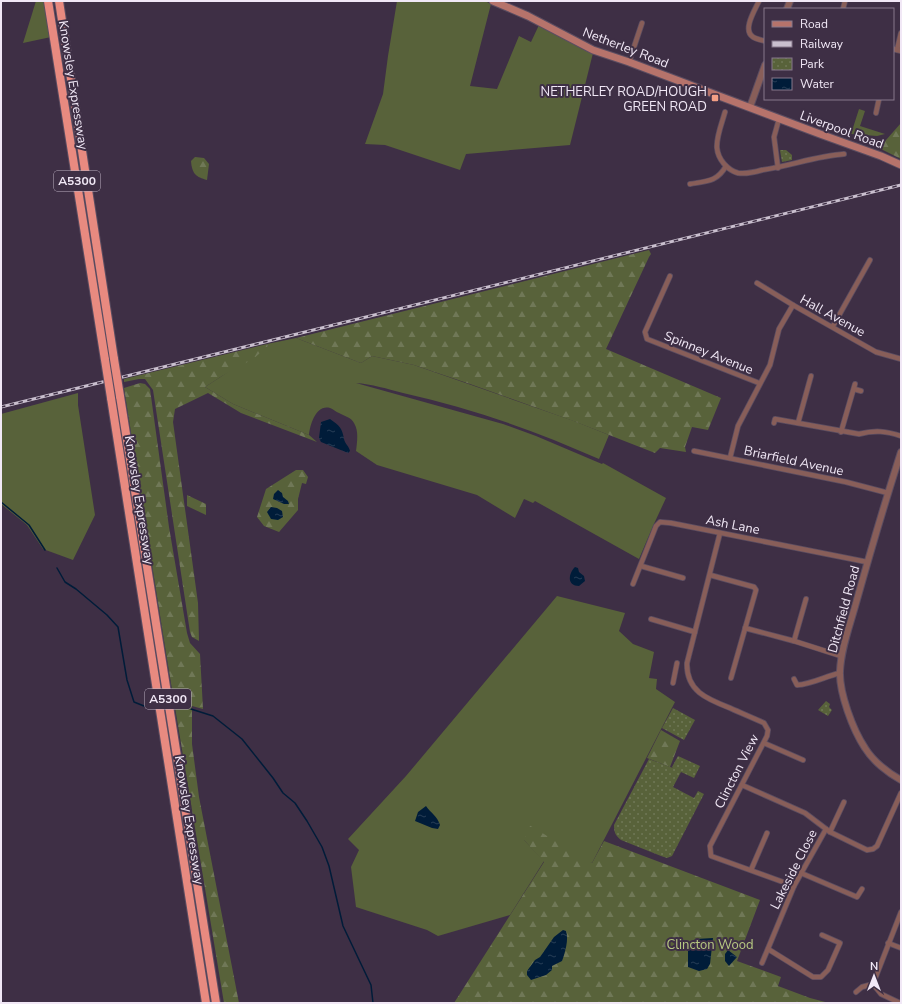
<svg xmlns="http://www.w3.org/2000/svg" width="902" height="1004" viewBox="0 0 902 1004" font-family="'Nunito Sans',sans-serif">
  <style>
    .grass { fill: #58623a }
    .forest { fill: url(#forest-firs) }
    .park { fill: url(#park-dots) }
    .water { fill: url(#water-ripples) }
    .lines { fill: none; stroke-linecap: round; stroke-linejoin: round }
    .stream { stroke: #001c39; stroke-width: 1.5 }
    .minor-casing { stroke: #5b4d61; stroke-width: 6 }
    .tertiary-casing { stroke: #5b4d61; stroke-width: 8 }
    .secondary-casing { stroke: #5b4d61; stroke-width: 9 }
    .trunk-casing { stroke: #5b4d61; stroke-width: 10 }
    .minor { stroke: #885e59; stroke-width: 4.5 }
    .tertiary { stroke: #885e59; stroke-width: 6 }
    .secondary { stroke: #b6736b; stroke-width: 7 }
    .trunk { stroke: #e88a80; stroke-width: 8 }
    .rail-casing { stroke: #c9bfce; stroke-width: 3 }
    .rail { stroke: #3e2f45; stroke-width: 1.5; stroke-dasharray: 4.5; stroke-linecap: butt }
    .trunk-bridge-casing { stroke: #5b4d61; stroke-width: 10; stroke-linecap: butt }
    .trunk-bridge { stroke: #e88a80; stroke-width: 8 }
    .poi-dot { fill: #f39f85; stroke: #3e2f45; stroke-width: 1.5 }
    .labels { text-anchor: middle; stroke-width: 4; stroke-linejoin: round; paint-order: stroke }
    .shield { fill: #3e2f45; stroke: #bbb0c1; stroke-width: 1 }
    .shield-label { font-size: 12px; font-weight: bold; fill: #f1e8f6 }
    .street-label { font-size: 13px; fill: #f1e8f6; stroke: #3e2f45 }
    .poi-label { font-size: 13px; fill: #f1e8f6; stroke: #3e2f45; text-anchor: end }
    .park-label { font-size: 13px; fill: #b7c982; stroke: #3e2f45 }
  </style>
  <defs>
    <pattern id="forest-firs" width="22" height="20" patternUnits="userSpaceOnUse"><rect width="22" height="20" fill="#58623a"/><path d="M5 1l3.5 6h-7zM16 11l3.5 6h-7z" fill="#707857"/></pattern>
    <pattern id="park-dots" width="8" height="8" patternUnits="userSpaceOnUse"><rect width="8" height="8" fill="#58623a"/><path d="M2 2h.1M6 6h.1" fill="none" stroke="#707857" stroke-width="1.8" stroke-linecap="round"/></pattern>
    <pattern id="water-ripples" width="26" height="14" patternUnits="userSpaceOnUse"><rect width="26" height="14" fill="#001c39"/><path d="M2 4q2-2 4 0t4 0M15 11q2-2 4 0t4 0" fill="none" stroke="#263d56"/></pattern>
  </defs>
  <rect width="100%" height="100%" fill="#3e2f45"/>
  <g class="grass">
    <polygon points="36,1 45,1 51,37 23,43"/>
    <polygon points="397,1 485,1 491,4 470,86 497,89 519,36 531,42 539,25 593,53 570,145 466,154 460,170 385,145 365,144 383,94 388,56"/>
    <polygon points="859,109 865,111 860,126 885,134 877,136 851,134"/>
    <path d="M296 338 361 363 372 356 414 365 574 421 609 435 599 459C536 431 471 408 403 393 388 389 371 384 356 383L503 424 536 436 602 464 603 463 666 498 653 526 639 559 535 501 533 503 524 499 515 518 477 495 377 465 356 451C357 442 359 431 354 423 351 417 344 416 339 413 336 412 333 409 330 408 316 404 310 425 309 435L233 404 205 387 268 346 267 344Z"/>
    <polygon points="78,393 78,405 95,515 73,560 43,549 27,525 1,504 1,414"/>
    <polygon points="557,596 625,613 619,631 633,644 654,652 649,678 657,679 656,689 675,702 592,863 524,840 544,861 510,915 438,936 427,930 356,907 351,867 359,850 348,839 406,776"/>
  </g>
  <g class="forest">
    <polygon points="901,123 901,159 879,148"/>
    <path d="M195 157 204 158 209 164 207 180C196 177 192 174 191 161Z"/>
    <polygon points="649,250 651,254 649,257 606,349 721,398 708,430 692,427 685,447 686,452 660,448 655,453 576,422 470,384 414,365 372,356 361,363 296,338"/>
    <polygon points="267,344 268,346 253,359 222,376 205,387 233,404 309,435 317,442 241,413 208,393 175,409 173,422 198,603 199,641 192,637 190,632 153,390 145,379 139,379 124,382 124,379"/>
    <polygon points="140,383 145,384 150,389 169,527 187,633 190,643 200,654 203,709 192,706 192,744 199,797 239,1003 224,1003 167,659 124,388"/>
    <polygon points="296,470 303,470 308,477 306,484 302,483 298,499 298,510 279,532 264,526 257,517 266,489"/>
    <polygon points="187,495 206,504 206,515 187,506"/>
    <polygon points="661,730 680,741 670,767 647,758"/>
    <polygon points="529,825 592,863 604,841 760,900 737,961 781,977 778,986 810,998 829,1003 454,1003 544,862 524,840"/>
  </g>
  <g class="park">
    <polygon points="780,150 786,150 792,155 792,160 782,162"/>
    <polygon points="826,701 830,704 829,707 832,710 828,716 818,710"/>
    <polygon points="673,708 695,720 684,740 662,728"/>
    <path d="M678 756 700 766 694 778 681 772 673 787 694 798 698 791 704 794 672 856 667 858 661 856 621 840C615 835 614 832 614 825L649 759 673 768 672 767Z"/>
  </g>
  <g class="water">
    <path d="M330 419C340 426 342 428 344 439 345 444 349 446 350 451L348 453 321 442 319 438 321 422Z"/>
    <polygon points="278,490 282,493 283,497 288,501 289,504 284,504 273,499 274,494"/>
    <polygon points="271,507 277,508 282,511 283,517 278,520 271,519 267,512"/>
    <path d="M575 567 578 568 579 572 584 576 585 581 579 586C567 586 568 574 575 567Z"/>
    <path d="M426 806C430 812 438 817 440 825L438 829 432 828 415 821 418 812Z"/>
    <path d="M563 930 566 931C569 939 565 953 562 961L552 966V970L546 975 531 980 527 975V971L535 960 540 957 554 937Z"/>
    <polygon points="713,938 710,964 707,969 699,971 688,967 688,943 696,939"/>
    <polygon points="728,950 737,957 729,966 725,961 725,954"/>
  </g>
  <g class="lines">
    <g class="stream">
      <polyline points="1,502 29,525 45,550"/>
      <polyline points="57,568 65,582 76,589 107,615 118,627 127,680 134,702 144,706"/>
      <polyline points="191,709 213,716 242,739 273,778 283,793 295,803 307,821 322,847 329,866 343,926 371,985 373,1003"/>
    </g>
    <g class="minor-casing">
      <g id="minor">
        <path d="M759 1C755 10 742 30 753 37 756 39 761 40 765 41"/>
        <polyline points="843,9 845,1"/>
        <polyline points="893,49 901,51"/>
        <polyline points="897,50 901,33"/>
        <polyline points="629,62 642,23"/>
        <path d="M725 112C722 123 716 137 717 148 718 159 727 170 738 173 746 174 755 172 762 170 790 166 816 156 844 154"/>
        <polyline points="876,113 879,99"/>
        <polyline points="778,168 774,137 779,119"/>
        <path d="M690 184C707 181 717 182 726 166"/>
        <polyline points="670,276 645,332 647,339 759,383"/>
        <polyline points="757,283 793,305 876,352 901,359"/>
        <polyline points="833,326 870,260"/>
        <polyline points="854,389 861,391"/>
        <path d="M774 423 775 419 859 434C875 430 886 431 901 436"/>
        <polyline points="798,423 811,376"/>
        <polyline points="841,432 855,384"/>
        <polyline points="694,451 846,482 888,493"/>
        <polyline points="730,458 738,426 770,365 779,329 793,305"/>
        <path d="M720 533 687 663C686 691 707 699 730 708 741 713 753 718 764 723L768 730 767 736 710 846 711 856 794 886"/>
        <polyline points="641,566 683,578"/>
        <polyline points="710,575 754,587 756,590 731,678"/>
        <polyline points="633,584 656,526 660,522 671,523 867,562"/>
        <polyline points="651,619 695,632"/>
        <polyline points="745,628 794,641 841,656"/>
        <polyline points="794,641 806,599"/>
        <path d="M794 679 797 685C812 684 826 676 840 673"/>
        <polyline points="673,683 677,663"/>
        <polyline points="764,743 803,760"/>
        <polyline points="742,785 805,813 830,832 867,850 873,849 877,846 901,793"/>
        <polyline points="830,832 844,802"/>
        <polyline points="751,870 767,833"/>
        <polyline points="801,873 857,897 862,889"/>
        <polyline points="888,943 901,948"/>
        <polyline points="768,949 813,977 821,977 828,970 840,943 822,935"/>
        <polyline points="762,963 794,886 826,829"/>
        <polyline points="873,984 901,912"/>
        <polyline points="873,984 881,994 900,1003"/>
        <polyline points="856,992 862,987 873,984"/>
      </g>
    </g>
    <g class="tertiary-casing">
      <g id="tertiary">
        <polyline points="787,9 790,1"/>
        <polyline points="750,107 765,65"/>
        <path d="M901 452C885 502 870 553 856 603 850 625 841 648 840 671 839 693 853 730 865 748 873 761 888 773 901 780"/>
      </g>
    </g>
    <g class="secondary-casing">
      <polyline id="secondary" points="493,1 528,16 593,50 629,62 820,134 881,156 901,165"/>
    </g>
    <g class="trunk-casing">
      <g id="trunk">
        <polyline points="48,1 105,360"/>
        <polyline points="59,1 114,359"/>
        <polyline points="120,396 216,1003"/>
        <polyline points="111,398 206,1003"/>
      </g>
    </g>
    <use href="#minor" class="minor"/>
    <use href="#tertiary" class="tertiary"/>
    <use href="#secondary" class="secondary"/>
    <use href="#trunk" class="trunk"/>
    <g class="rail-casing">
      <polyline id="rail" points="1,407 901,185"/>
    </g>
    <use href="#rail" class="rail"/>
    <g class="trunk-bridge-casing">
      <g id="trunk-bridge">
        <polyline points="114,359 120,396"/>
        <polyline points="105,360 111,398"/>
      </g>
    </g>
    <use href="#trunk-bridge" class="trunk-bridge"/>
  </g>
  <rect class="poi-dot" x="711" y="94" width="8" height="8" rx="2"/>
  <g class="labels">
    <g class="shield">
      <rect x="54" y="171" width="46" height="20" rx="3"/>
      <rect x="145" y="689" width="46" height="20" rx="3"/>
    </g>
    <g class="shield-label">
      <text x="77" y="185">A5300</text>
      <text x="168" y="703">A5300</text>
    </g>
    <g class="street-label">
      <text transform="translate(626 47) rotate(21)" y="5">Netherley Road</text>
      <text transform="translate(74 85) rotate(81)" y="5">Knowsley Expressway</text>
      <text transform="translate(842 129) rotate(20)" y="5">Liverpool Road</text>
      <text transform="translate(833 315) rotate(29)" y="5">Hall Avenue</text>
      <text transform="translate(709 352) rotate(22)" y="5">Spinney Avenue</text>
      <text transform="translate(794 460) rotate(12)" y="5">Briarfield Avenue</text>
      <text transform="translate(140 500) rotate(81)" y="5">Knowsley Expressway</text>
      <text transform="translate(733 524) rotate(11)" y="5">Ash Lane</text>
      <text transform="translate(843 609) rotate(-75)" y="5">Ditchfield Road</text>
      <text transform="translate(736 771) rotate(-63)" y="5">Clincton View</text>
      <text transform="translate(190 820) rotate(81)" y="5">Knowsley Expressway</text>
      <text transform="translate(793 869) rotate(-63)" y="5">Lakeside Close</text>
    </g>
    <g class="poi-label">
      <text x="707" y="96">NETHERLEY ROAD/HOUGH<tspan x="707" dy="15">GREEN ROAD</tspan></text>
    </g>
    <g class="park-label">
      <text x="710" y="949">Clincton Wood</text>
    </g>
  </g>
  <rect width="902" height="1004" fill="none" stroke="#f1e8f6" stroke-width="4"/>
  <rect x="764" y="8" width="130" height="92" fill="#3e2f45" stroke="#86798c"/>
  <rect x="772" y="21" width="20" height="6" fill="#b6736b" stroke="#86798c"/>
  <text x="800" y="28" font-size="12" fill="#f1e8f6">Road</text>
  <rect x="772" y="41" width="20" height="6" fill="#c9bfce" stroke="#86798c"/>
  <text x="800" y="48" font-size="12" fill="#f1e8f6">Railway</text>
  <rect x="772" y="58" width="20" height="12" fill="url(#park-dots)" stroke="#86798c"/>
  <text x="800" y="68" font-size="12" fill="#f1e8f6">Park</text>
  <rect x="772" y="78" width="20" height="12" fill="url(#water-ripples)" stroke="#86798c"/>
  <text x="800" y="88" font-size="12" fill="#f1e8f6">Water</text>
  <g transform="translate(874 976)" stroke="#3e2f45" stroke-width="3" paint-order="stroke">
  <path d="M0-3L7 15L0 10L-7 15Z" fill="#f1e8f6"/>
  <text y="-6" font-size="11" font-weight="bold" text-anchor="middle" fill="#f1e8f6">N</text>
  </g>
</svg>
